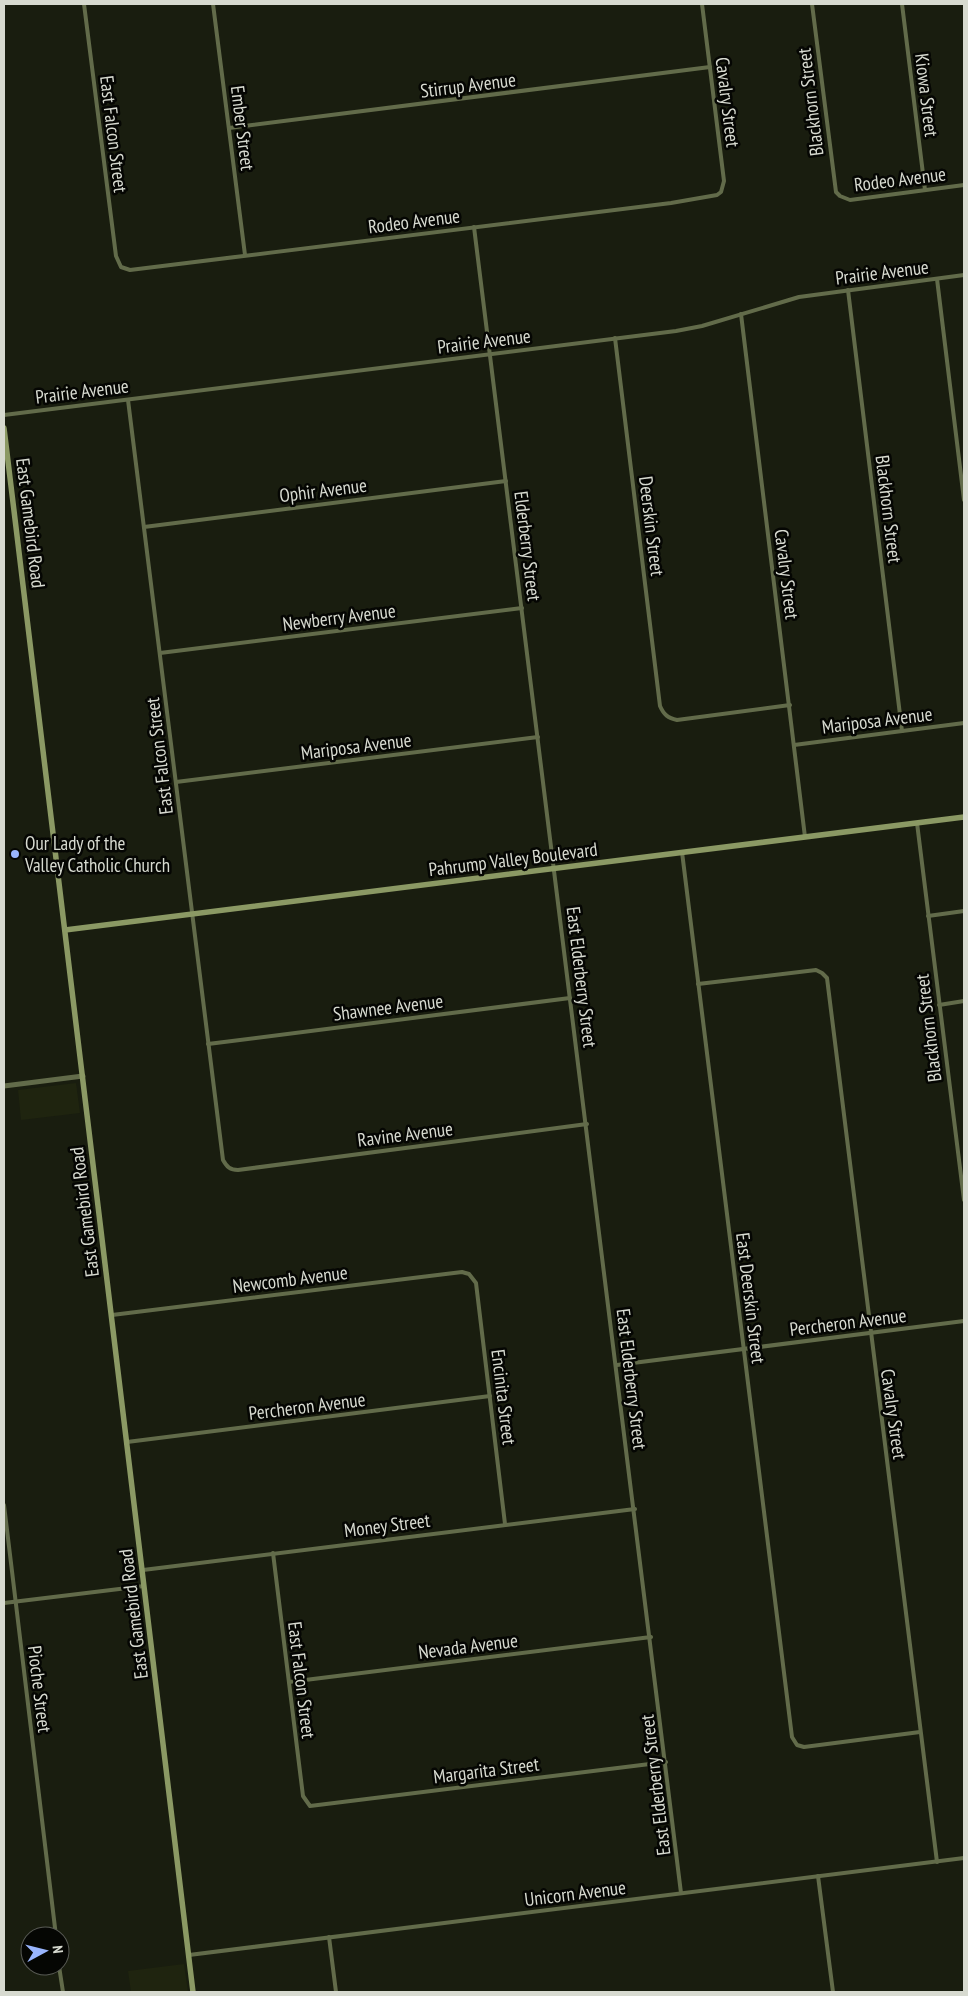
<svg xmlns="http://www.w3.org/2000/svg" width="968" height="1996" viewBox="0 0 968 1996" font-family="'PT Sans Narrow',sans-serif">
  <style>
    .built { fill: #1f240f }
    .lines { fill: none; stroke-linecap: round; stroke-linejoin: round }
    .minor { stroke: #626b4a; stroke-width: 4 }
    .tertiary { stroke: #626b4a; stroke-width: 5 }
    .secondary { stroke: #8b9964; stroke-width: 5.5 }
    .poi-dot { fill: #99b5fd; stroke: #050603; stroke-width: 2 }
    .labels { text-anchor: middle; stroke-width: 5; stroke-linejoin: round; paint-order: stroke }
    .street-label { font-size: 19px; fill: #d7dad0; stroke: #050603 }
    .poi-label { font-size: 19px; fill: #d7dad0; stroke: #050603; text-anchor: start }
  </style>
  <rect width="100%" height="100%" fill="#191d0f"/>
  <g class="built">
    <polygon points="76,1083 80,1113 21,1120 18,1090"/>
    <polygon points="184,1964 188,1992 131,1992 128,1971"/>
  </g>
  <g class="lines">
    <g class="minor">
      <polyline points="84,4 116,256 121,267 130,270 671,203 717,195 721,192 724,181 702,4"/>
      <polyline points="213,4 245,255"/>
      <polyline points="812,4 836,192 840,196 850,200 964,185"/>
      <polyline points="902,4 925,190"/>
      <polyline points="229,128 710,67"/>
      <polyline points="474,227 681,1893"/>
      <polyline points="937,279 964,500"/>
      <polyline points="848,290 902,731"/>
      <polyline points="741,314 805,837"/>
      <path d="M615 338 660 706C664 715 668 718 677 720L790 705"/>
      <path d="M128 400 223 1160C227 1167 230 1170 238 1170L587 1124"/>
      <polyline points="4,415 676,331 702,326 799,297 964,275"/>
      <polyline points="144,527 506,481"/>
      <polyline points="160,653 522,608"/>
      <polyline points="794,745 964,723"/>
      <polyline points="176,782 538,737"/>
      <polyline points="917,823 964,1200"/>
      <polyline points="682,852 792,1737 797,1745 804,1747 920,1732"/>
      <polyline points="928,916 964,911"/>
      <polyline points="698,984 816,970 822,973 827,978 937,1862"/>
      <polyline points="939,1005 964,1001"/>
      <polyline points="208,1044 570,998"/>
      <polyline points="112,1315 462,1272 469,1274 476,1283 505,1524"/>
      <polyline points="617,1365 964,1321"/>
      <polyline points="127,1442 490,1396"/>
      <polyline points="4,1505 56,1936"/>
      <polyline points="273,1553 303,1796 310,1806 666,1762"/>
      <polyline points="143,1570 635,1509"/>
      <polyline points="4,1603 144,1586"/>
      <polyline points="289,1682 651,1637"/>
      <polyline points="818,1876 833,1992"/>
      <polyline points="329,1937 336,1992"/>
      <polyline points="189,1955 964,1858"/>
      <polyline points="59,1966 63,1992"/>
    </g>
    <polyline class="tertiary" points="4,1086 83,1076"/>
    <g class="secondary">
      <polyline points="4,428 193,1992"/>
      <polyline points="65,930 964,817"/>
    </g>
  </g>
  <circle class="poi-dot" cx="15" cy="854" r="5"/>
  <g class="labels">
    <g class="street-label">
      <text transform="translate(468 85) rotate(-7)" y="7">Stirrup Avenue</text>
      <text transform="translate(927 95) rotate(83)" y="7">Kiowa Street</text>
      <text transform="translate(728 102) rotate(83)" y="7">Cavalry Street</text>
      <text transform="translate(810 102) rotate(-97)" y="7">Blackhorn Street</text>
      <text transform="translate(243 128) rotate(83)" y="7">Ember Street</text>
      <text transform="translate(114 134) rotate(83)" y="7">East Falcon Street</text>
      <text transform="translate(900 179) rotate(-7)" y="7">Rodeo Avenue</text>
      <text transform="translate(414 221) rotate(-7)" y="7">Rodeo Avenue</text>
      <text transform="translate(882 272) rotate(-7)" y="7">Prairie Avenue</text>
      <text transform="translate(484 341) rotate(-7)" y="7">Prairie Avenue</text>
      <text transform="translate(82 391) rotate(-7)" y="7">Prairie Avenue</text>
      <text transform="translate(323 490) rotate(-7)" y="7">Ophir Avenue</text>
      <text transform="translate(889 509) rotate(83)" y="7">Blackhorn Street</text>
      <text transform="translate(31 523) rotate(83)" y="7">East Gamebird Road</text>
      <text transform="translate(652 526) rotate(83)" y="7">Deerskin Street</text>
      <text transform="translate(528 546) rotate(83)" y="7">Elderberry Street</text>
      <text transform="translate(787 574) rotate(83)" y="7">Cavalry Street</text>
      <text transform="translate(339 617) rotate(-7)" y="7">Newberry Avenue</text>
      <text transform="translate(877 720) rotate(-7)" y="7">Mariposa Avenue</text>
      <text transform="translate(356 746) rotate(-7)" y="7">Mariposa Avenue</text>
      <text transform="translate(159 756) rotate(-97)" y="7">East Falcon Street</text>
      <text transform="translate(513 859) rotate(-7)" y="7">Pahrump Valley Boulevard</text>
      <text transform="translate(582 977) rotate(83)" y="7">East Elderberry Street</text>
      <text transform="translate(388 1007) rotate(-7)" y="7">Shawnee Avenue</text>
      <text transform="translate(928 1028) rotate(-97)" y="7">Blackhorn Street</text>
      <text transform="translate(405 1134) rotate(-7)" y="7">Ravine Avenue</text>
      <text transform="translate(84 1212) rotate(-97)" y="7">East Gamebird Road</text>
      <text transform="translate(290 1279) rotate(-7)" y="7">Newcomb Avenue</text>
      <text transform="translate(751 1298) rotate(83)" y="7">East Deerskin Street</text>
      <text transform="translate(848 1322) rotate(-7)" y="7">Percheron Avenue</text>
      <text transform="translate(632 1379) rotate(83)" y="7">East Elderberry Street</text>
      <text transform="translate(504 1397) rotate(83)" y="7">Encinita Street</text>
      <text transform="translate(307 1406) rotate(-7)" y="7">Percheron Avenue</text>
      <text transform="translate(894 1414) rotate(82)" y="7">Cavalry Street</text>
      <text transform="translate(387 1525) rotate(-7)" y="7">Money Street</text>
      <text transform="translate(133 1614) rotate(-97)" y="7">East Gamebird Road</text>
      <text transform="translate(468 1646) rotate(-7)" y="7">Nevada Avenue</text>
      <text transform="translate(302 1680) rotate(83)" y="7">East Falcon Street</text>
      <text transform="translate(40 1689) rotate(83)" y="7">Pioche Street</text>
      <text transform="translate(486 1770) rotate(-7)" y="7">Margarita Street</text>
      <text transform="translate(655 1785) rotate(-97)" y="7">East Elderberry Street</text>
      <text transform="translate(575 1893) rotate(-7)" y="7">Unicorn Avenue</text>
    </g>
    <g class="poi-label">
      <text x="25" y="850">Our Lady of the<tspan x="25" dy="22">Valley Catholic Church</tspan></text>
    </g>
  </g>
  <rect width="968" height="1996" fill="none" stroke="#d7dad0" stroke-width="10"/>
  <g transform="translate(45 1951) rotate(83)"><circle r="24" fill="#050603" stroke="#595b55"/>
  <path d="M0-4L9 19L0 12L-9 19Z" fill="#99b5fd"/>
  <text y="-8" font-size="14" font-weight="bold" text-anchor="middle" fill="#d7dad0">N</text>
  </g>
</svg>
